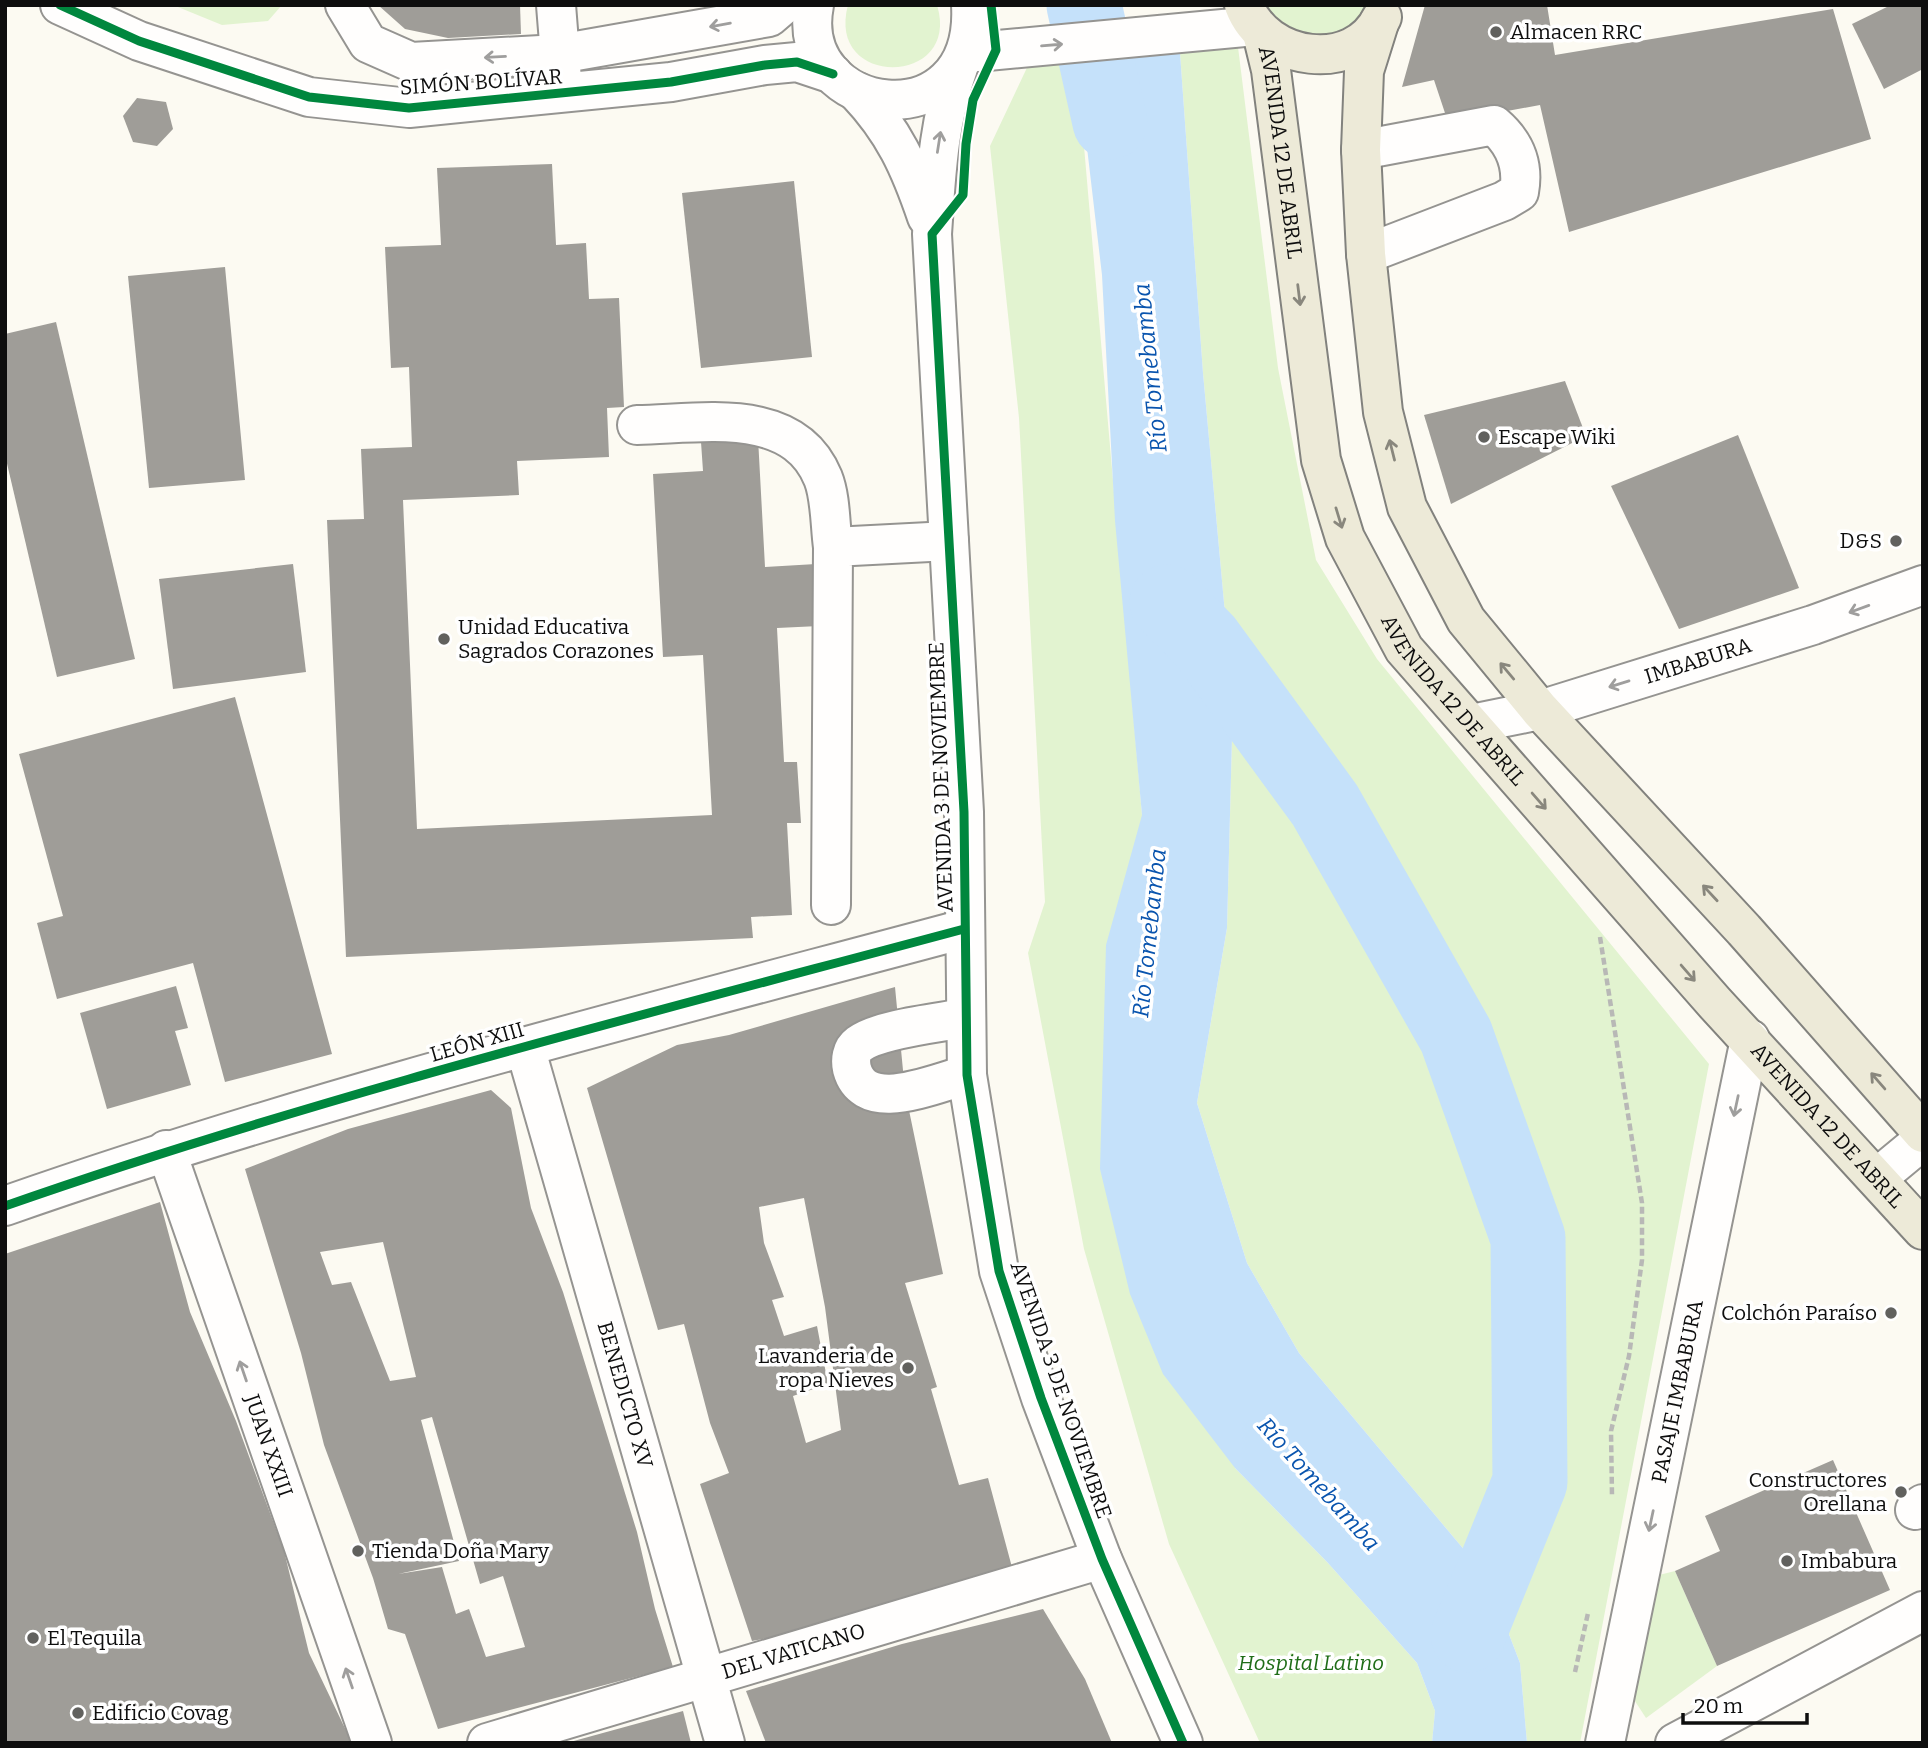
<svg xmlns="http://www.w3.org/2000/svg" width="1928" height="1748" viewBox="0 0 1928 1748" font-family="Bitter,serif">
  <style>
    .green { fill: #e2f3d0 }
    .water { fill: #c5e1fa }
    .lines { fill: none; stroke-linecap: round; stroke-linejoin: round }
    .river { stroke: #c5e1fa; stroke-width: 75 }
    .building { fill: #9f9d98; fill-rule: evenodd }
    .minor-casing { stroke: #959491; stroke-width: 42 }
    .major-casing { stroke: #82827e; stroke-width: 42 }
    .path { stroke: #b8b8b6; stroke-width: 4.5; stroke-dasharray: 7 3.5; stroke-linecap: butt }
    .minor { stroke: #fffefd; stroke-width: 38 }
    .major { stroke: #edead8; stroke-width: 38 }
    .cycleway-casing { stroke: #fff; stroke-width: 13 }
    .cycleway { stroke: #00873e; stroke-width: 9 }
    .oneway { stroke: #9f9e9d }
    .oneway2 { stroke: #89877d }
    .poi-dot { fill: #61615e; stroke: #fff; stroke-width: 2.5 }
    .labels { text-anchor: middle; stroke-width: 7; stroke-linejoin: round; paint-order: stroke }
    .poi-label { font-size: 21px; fill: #0e0e0e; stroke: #fff; text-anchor: start }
    .street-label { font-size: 21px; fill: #0e0e0e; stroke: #fff }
    .park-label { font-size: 21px; font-style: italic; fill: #1f6d17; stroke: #fff }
    .water-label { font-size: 23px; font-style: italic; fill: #0954ae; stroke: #fff }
  </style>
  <rect width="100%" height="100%" fill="#fcfaf2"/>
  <g class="green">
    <polygon points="173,5 282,5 268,21 222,25"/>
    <path d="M848 5H937C962 87 825 89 848 5Z"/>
    <polygon points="1249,5 1381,5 1326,49"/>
    <polygon points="1238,47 1278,368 1316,560 1377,659 1709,1064 1580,1743 1527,1743 1520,1663 1487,1577 1299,1353 1247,1263 1197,1103 1227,928 1233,701 1203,373 1180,53"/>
    <polygon points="1076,54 1142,815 1235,1468 1328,1563 1417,1663 1435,1711 1432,1743 1260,1743 1169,1544 1084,1249 1028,953 1045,902 1019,418 990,146 1032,57"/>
    <polygon points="1675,1571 1717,1666 1646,1718 1631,1695 1651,1577"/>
  </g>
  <polygon class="water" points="1180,53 1203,373 1233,701 1227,928 1197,1103 1247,1263 1299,1353 1487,1577 1520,1663 1527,1743 1432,1743 1435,1711 1417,1663 1328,1563 1235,1468 1163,1374 1130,1294 1100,1169 1106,945 1142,815 1115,521 1102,275 1076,54"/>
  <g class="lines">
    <g class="river">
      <polyline points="1084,5 1110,122"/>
      <polyline points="1167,602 1206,642 1325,805 1456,1036 1528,1238 1530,1482 1468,1635"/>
    </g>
  </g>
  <g class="building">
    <polygon points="378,5 520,5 521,34 448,38 405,29"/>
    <polygon points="1425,5 1547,5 1555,55 1833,9 1871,139 1569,232 1540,105 1448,122 1434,80 1402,87"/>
    <polygon points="1891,5 1923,5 1923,69 1884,89 1852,24"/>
    <polygon points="137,98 166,102 173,129 157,146 133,142 123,116"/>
    <polygon points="552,164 556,245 586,243 589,299 619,298 624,407 607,408 609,457 517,461 519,495 403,500 417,829 712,815 703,655 663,657 653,474 703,471 701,442 758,438 765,567 816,564 819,626 777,628 784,762 797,762 801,823 787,823 792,915 751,917 753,938 346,957 327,520 364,519 361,449 412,447 409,367 391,368 385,247 441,245 437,168"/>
    <polygon points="794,181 812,357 701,368 682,193"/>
    <polygon points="225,267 245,480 149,488 128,276"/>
    <polygon points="56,322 135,659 57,677 5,455 5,334"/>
    <polygon points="1565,381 1586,436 1451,504 1424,415"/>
    <polygon points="1738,435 1799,588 1679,629 1611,486"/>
    <polygon points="293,564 306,672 173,689 159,579"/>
    <polygon points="235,697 332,1054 225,1082 193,963 57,999 37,923 63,916 19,754"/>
    <polygon points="176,986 188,1028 175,1031 191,1085 107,1109 80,1013"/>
    <path d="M895 987 905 1091 943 1274 905 1283 937 1387 931 1389 959 1485 988 1478 1013 1571 828 1626 752 1641 700 1484 729 1473 710 1423 684 1324 658 1330 587 1088 677 1045 729 1035ZM804 1198 825 1307 841 1430 806 1443 793 1396 828 1384 817 1326 784 1336 772 1300 784 1297 764 1243 759 1207Z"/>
    <path d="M491 1090 511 1108 531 1208 563 1292 637 1532 655 1609 673 1667 438 1729 405 1634 388 1629 373 1578 324 1445 301 1353 245 1169 348 1129ZM383 1242 416 1377 390 1381 351 1282 332 1285 320 1252ZM432 1417 480 1584 503 1576 525 1647 486 1657 469 1609 456 1614 442 1567 398 1574 459 1561 421 1420Z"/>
    <polygon points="160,1202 190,1312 236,1421 284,1551 309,1653 352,1743 5,1743 5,1254"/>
    <polygon points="1833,1460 1890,1590 1717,1666 1675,1571 1720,1551 1705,1516"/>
    <polygon points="1043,1609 1085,1679 1112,1743 766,1743 746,1691 902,1644"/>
    <polygon points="683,1711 691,1743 570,1743 570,1742"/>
  </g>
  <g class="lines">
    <g class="minor-casing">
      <g id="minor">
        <polyline points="60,5 139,41 309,97 409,108 671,82 765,65 797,62 833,74"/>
        <polyline points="345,5 368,43 411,62 559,54 769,17 783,5"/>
        <polyline points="556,5 562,80"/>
        <path d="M814 5C792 117 979 145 971 5"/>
        <polyline points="966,53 1255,26"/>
        <path d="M958 68C938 122 936 177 932 234L964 812 967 1075 999 1271 1041 1398 1102 1559 1183 1743"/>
        <path d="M857 92C894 131 910 167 927 217"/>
        <path d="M1361 150 1494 125C1515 143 1524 165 1519 192L1504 201 1366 254"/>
        <path d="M637 425C701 424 793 405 823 478 831 498 830 526 833 547"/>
        <path id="s1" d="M1471 724 1540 710 1813 625 1923 585"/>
        <polyline points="831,905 833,547 949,541"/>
        <path d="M964 1018C938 1023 879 1029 859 1044 851 1050 850 1060 852 1069 865 1116 934 1083 967 1075"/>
        <path id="s2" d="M525 1047 725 1743"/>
        <path id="s3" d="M166 1150 372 1743"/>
        <polyline points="1877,1178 1923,1140"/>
        <path d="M5 1206C319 1096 643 1015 964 929"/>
        <polyline points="1915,1510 1923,1504"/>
        <path id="s4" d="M487 1743 1102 1559"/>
        <path id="s5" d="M1605 1743 1750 1039"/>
        <polyline points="1675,1743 1923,1611"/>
      </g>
    </g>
    <g class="major-casing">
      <g id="major">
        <path d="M1244 5C1265 61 1354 75 1382 17"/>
        <polyline points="1379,23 1364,71 1361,150 1366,254 1383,412 1407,507 1466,620 1540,710 1744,930 1923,1133"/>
        <path id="s6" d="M1262 33 1271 70 1321 460 1345 538 1404 649 1714 1002 1923 1230"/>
      </g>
    </g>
    <g class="path">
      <polyline points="1600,937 1642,1203 1642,1260 1629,1356 1611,1431 1612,1496"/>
      <polyline points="1575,1672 1588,1613"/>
    </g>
    <use href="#minor" class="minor"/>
    <use href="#major" class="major"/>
    <g class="cycleway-casing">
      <g id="cycleway">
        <polyline points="60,5 139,41 309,97 409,108 671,82 765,65 797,62 833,74"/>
        <polyline points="991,5 996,50 973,100 966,144 963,195 932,234 964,812 967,1075 999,1271 1041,1398 1102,1559 1183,1743"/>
        <path d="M5 1206C319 1096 643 1015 964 929"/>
      </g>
    </g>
    <use href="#cycleway" class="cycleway"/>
  </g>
  <defs><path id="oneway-shaft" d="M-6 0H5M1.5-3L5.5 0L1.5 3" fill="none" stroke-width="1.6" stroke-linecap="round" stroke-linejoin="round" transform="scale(1.75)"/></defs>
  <g class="oneway">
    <use href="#oneway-shaft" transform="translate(720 25) rotate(170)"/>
    <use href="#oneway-shaft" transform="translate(1052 45) rotate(-5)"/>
    <use href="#oneway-shaft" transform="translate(495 57) rotate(177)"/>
    <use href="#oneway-shaft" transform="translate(939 142) rotate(-81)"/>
    <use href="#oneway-shaft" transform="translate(1859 609) rotate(160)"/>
    <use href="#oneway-shaft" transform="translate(1619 684) rotate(163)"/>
    <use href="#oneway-shaft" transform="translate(1736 1106) rotate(102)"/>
    <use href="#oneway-shaft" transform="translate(243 1371) rotate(-109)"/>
    <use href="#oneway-shaft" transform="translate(1651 1521) rotate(102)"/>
    <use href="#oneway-shaft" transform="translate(349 1678) rotate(-109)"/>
  </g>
  <g class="oneway2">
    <use href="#oneway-shaft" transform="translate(1299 295) rotate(83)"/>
    <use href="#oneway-shaft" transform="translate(1392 450) rotate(-104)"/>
    <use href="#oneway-shaft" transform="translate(1339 518) rotate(73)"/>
    <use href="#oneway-shaft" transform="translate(1507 671) rotate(-130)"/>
    <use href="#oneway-shaft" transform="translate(1539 801) rotate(49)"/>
    <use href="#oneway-shaft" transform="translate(1710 893) rotate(-133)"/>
    <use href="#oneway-shaft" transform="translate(1688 973) rotate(49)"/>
    <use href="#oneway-shaft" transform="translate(1878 1081) rotate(-131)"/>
  </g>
  <g class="poi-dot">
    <circle cx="1496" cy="32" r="7"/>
    <circle cx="1484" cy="437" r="7"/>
    <circle cx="1896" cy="541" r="7"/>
    <circle cx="444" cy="639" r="7"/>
    <circle cx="1891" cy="1313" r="7"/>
    <circle cx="908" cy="1368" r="7"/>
    <circle cx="1901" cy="1492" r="7"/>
    <circle cx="358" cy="1551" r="7"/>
    <circle cx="1787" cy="1561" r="7"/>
    <circle cx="33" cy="1638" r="7"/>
    <circle cx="78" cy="1713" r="7"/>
  </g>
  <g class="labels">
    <g class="poi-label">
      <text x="1510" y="39">Almacen RRC</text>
      <text x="1498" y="444">Escape Wiki</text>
      <text x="1882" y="548" text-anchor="end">D&amp;S</text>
      <text x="458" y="634">Unidad Educativa<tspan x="458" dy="24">Sagrados Corazones</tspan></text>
      <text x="1877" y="1320" text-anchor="end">Colchón Paraíso</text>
      <text x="894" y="1363" text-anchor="end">Lavanderia de<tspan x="894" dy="24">ropa Nieves</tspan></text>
      <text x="1887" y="1487" text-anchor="end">Constructores<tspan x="1887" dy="24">Orellana</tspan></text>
      <text x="372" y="1558">Tienda Doña Mary</text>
      <text x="1801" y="1568">Imbabura</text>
      <text x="47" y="1645">El Tequila</text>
      <text x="92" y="1720">Edificio Covag</text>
    </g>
    <g class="street-label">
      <text transform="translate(481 82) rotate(-4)" y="7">SIMÓN BOLÍVAR</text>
      <text dy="7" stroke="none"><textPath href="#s6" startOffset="121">AVENIDA 12 DE ABRIL</textPath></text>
      <text dy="7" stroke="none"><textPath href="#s1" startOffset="236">IMBABURA</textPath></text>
      <text dy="7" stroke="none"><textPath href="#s6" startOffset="709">AVENIDA 12 DE ABRIL</textPath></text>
      <text transform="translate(941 777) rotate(-92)" y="7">AVENIDA 3 DE NOVIEMBRE</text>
      <text transform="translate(477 1042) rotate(-16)" y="7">LEÓN XIII</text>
      <text dy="7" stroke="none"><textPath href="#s6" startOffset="1276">AVENIDA 12 DE ABRIL</textPath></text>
      <text transform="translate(1061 1390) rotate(71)" y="7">AVENIDA 3 DE NOVIEMBRE</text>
      <text dy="7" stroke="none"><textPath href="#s5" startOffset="359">PASAJE IMBABURA</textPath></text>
      <text dy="7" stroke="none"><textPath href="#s2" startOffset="362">BENEDICTO XV</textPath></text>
      <text dy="7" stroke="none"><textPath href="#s3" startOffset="313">JUAN XXIII</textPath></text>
      <text dy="7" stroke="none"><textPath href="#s4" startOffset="320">DEL VATICANO</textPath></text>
    </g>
    <g class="park-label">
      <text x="1311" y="1670">Hospital Latino</text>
    </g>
    <g class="water-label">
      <text transform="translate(1150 368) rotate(-96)" y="8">Río Tomebamba</text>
      <text transform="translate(1149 933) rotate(-84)" y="8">Río Tomebamba</text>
      <text transform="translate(1319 1484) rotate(48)" y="8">Río Tomebamba</text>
    </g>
  </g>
  <rect width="1928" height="1748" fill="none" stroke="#0e0e0e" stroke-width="14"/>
  <path d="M1683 1713v10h124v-10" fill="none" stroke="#0e0e0e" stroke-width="3.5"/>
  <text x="1694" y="1713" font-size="21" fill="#0e0e0e" stroke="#ffffff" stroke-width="5" paint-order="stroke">20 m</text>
</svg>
